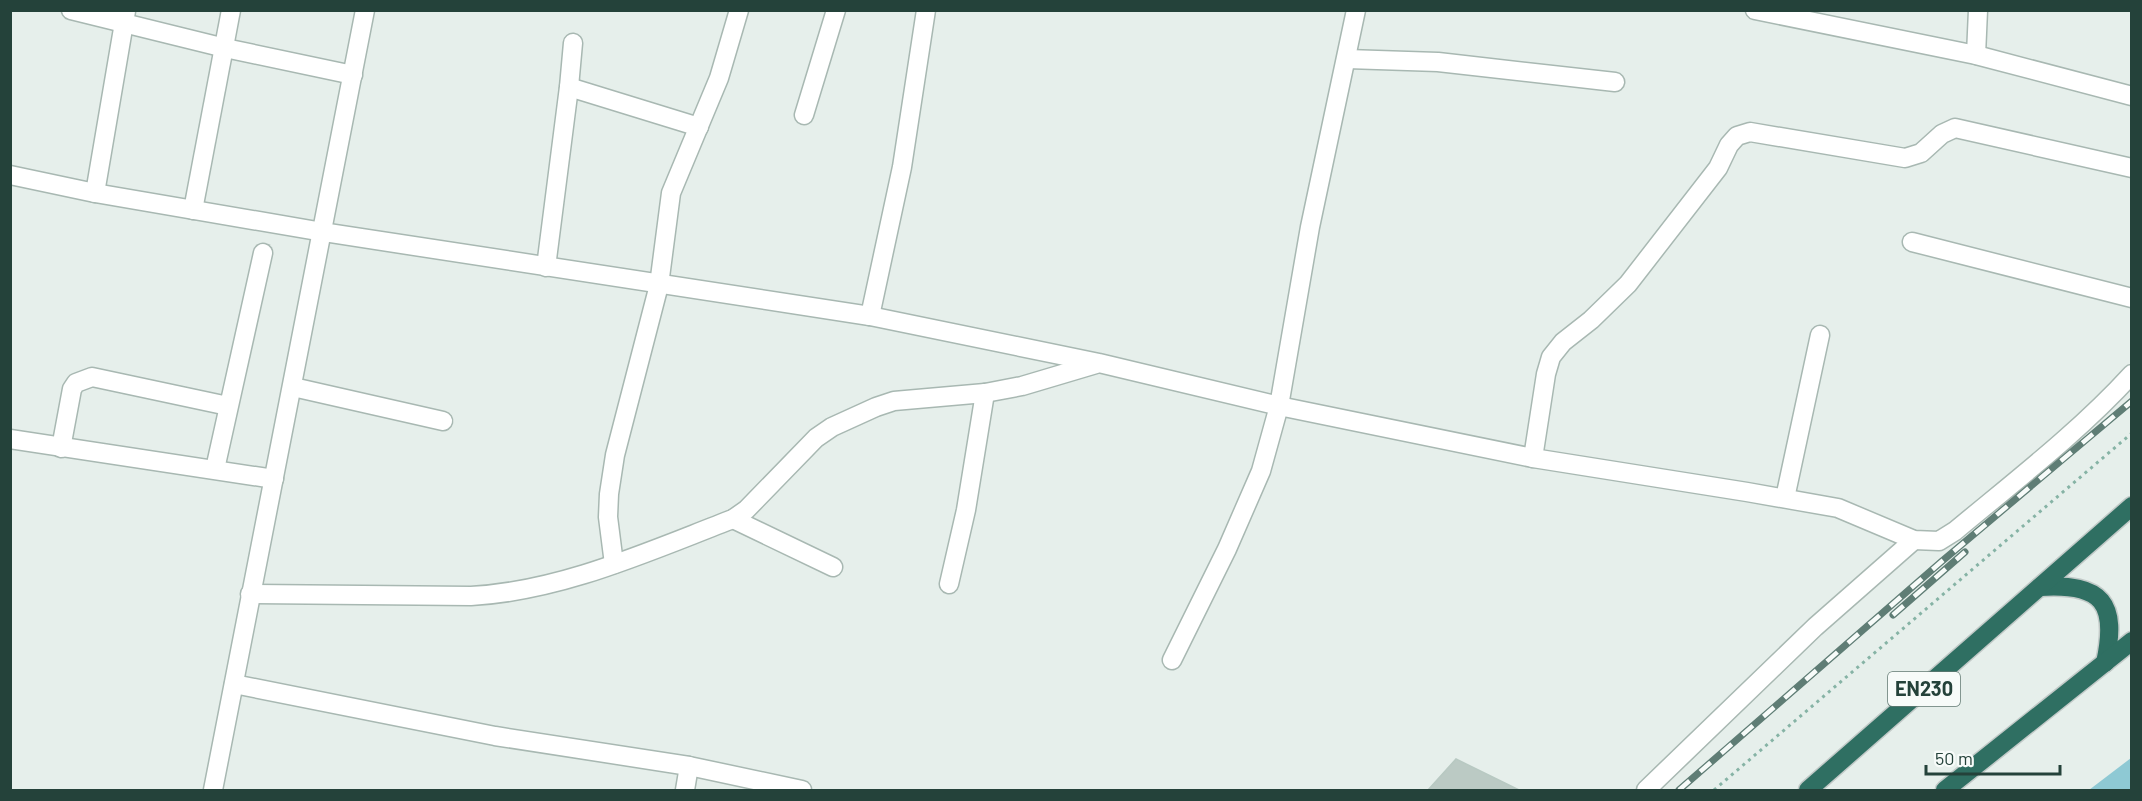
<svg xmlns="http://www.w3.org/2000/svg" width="2142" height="801" viewBox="0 0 2142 801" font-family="Barlow,sans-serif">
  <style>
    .water { fill: #8ec9d4 }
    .building { fill: #bbcac4; stroke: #b8c9c2; stroke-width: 1.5 }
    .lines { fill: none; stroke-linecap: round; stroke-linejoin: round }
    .minor-casing { stroke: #a8b8b2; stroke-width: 21 }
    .highway-casing { stroke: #c2cac8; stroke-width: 21 }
    .path { stroke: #86b3a5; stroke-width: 3; stroke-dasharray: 3 4.5; stroke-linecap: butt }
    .minor { stroke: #fff; stroke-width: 18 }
    .highway { stroke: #2f6f62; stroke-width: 18 }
    .rail-casing { stroke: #5f7d75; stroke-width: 7 }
    .rail { stroke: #f7fbf9; stroke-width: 4.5; stroke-dasharray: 14; stroke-linecap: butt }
    .labels { text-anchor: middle; stroke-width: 5; stroke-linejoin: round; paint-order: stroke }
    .shield { fill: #f7fbf9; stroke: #637a73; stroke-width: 1.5 }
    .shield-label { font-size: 20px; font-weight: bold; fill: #24423a }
  </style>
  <rect width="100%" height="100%" fill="#e6efeb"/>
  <polygon class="water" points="2131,758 2131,790 2089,790"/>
  <polygon class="building" points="1456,759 1519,790 1428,790"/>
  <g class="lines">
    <g class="minor-casing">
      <g id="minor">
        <polyline points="71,10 225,48 353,75"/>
        <polyline points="1755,10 1976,55 2132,96"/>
        <polyline points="1976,55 1978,10"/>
        <polyline points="1347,59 1438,62 1615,82"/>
        <polyline points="569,87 699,127"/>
        <polyline points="804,115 836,10"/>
        <path d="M10 175 95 193 323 232 870 316 1099 363 1279 406 1533 458 1747 492 1838 508 1914 540 1939 541 1955 531C2015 481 2079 432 2132 374"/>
        <polyline points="95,193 126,11"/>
        <polyline points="193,210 231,10"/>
        <polyline points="1912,242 2132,298"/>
        <polyline points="546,267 569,87 573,43"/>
        <polyline points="870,316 902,167 926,10"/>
        <polyline points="293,387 443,421"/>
        <polyline points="10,439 274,479"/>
        <polyline points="61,448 72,389 76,383 92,377 228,406"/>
        <polyline points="1533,458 1546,374 1551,357 1563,342 1591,320 1628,284 1718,168 1729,145 1737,136 1750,132 1905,158 1921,153 1942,134 1955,128 2132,168"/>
        <polyline points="215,469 263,253"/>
        <polyline points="1785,498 1820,335"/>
        <polyline points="733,519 833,567"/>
        <polyline points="614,564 608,517 609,494 615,455 659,285 671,193 719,78 739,10"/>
        <polyline points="949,584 966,510 985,393"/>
        <path d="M250 594 471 596C562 591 649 551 733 519L746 510 816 438 832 427 876 407 894 401 985 393 1022 386 1096 364"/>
        <polyline points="1172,660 1227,549 1261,471 1279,406 1310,227 1356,10"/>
        <polyline points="234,684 495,736 689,766 802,790"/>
        <polyline points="213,790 365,10"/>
        <polyline points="685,790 689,766"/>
        <polyline points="1646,790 1815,627 1914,540"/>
      </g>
    </g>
    <g class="highway-casing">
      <g id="highway">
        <path d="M2040 587C2103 583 2118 603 2105 663"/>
        <polyline points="1808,790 2132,506"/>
        <polyline points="1945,790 2132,641"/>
      </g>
    </g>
    <polyline class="path" points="1714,790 2132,433"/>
    <use href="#minor" class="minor"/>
    <use href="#highway" class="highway"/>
    <g class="rail-casing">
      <g id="rail">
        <polyline points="1893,615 1965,552"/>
        <polyline points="1679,790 1941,562 2132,401"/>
      </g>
    </g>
    <use href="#rail" class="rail"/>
  </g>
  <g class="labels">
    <rect class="shield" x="1888" y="672" width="72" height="34" rx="4.5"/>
    <g class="shield-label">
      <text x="1924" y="696">EN230</text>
    </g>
  </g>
  <rect width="2142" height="801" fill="none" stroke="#24423a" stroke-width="24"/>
  <path d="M1926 765v9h134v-9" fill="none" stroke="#24423a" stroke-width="3"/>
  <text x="1935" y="765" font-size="18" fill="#24423a" stroke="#f7fbf9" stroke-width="4.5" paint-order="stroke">50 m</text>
</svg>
